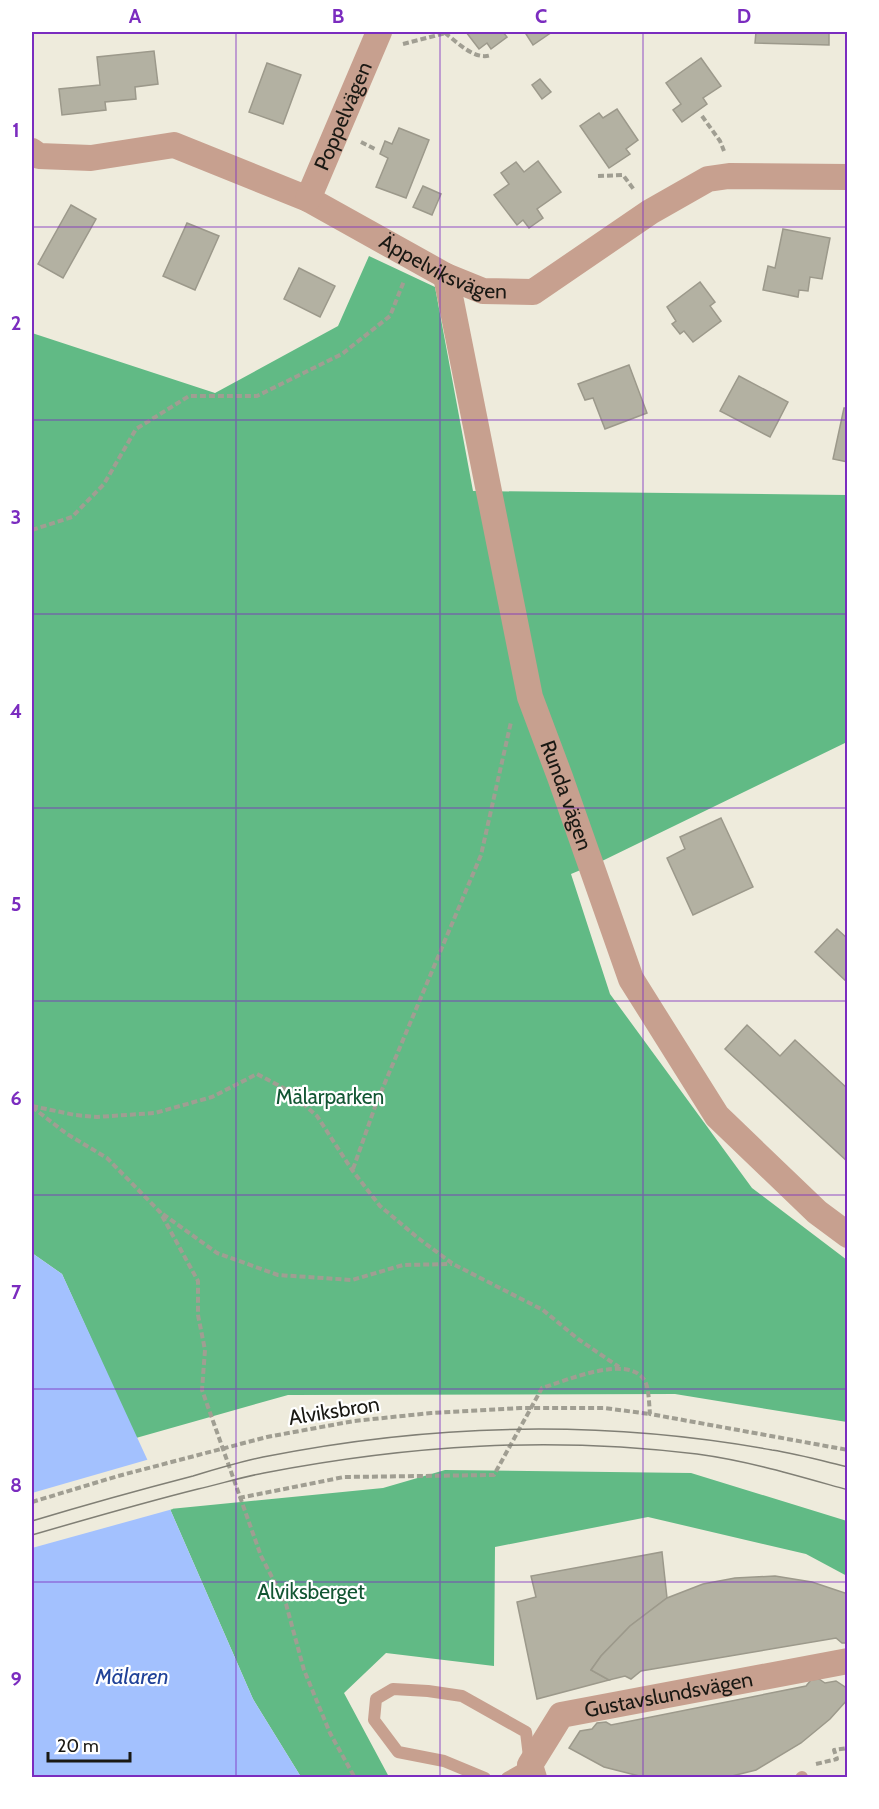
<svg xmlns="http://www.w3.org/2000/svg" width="879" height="1809" viewBox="0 0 879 1809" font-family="Cabin,sans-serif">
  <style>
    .forest { fill: #61ba85 }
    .water { fill: #a3c1fe }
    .pier { fill: #eeebdc }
    .building { fill: #b3b1a2; stroke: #9c998b; stroke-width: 1.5 }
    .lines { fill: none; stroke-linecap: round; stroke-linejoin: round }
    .path { stroke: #a09e92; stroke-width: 4; stroke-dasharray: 6 3; stroke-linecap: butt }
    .service { stroke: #c7a08f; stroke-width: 12 }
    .minor { stroke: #c7a08f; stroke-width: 26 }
    .tram { stroke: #807f75; stroke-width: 1.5 }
    .path-bridge { stroke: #a09e92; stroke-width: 4; stroke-dasharray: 6 3; stroke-linecap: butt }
    .grid { fill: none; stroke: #7b2cbf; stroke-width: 1.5; stroke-opacity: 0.55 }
    .labels { text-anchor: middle; stroke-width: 4.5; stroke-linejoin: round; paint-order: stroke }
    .street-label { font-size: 21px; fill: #191813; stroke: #fff }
    .park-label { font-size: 21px; fill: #125633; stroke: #fff }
    .water-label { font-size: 22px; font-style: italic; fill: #214399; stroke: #fff }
    .neatline { fill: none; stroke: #7b2cbf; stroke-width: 2 }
    .grid-label { font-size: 20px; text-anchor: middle; font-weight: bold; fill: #7b2cbf }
  </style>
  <rect width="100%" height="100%" fill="#eeebdc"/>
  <g class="forest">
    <polygon points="369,256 435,287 473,491 847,495 847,742 602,861 571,874 610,994 752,1188 847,1260 847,1422 675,1394 288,1395 136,1438 62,1274 32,1253 32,333 215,393 338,326"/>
    <polygon points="445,1470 691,1473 847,1521 847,1576 806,1554 648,1517 495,1547 494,1666 386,1653 344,1693 389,1777 301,1777 253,1699 170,1509 383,1488"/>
  </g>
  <polygon class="water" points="32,1253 62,1274 170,1509 253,1699 301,1777 32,1777"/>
  <polygon class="pier" points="150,1459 173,1509 32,1548 32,1493"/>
  <g class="building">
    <polygon points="466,32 503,32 507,37 491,49 487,43 479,49"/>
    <polygon points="530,32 552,32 533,45 526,34"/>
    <polygon points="756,32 829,32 829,45 755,43"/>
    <polygon points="154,51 158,84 135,87 136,99 105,102 106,110 62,115 59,89 100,85 97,57"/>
    <polygon points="701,58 721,86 703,98 707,104 682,122 673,110 681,104 666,83"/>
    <polygon points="267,63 301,75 283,124 249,112"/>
    <polygon points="540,79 551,92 542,99 532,85"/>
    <polygon points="617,109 638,140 626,149 630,154 609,168 580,126 599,113 603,118"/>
    <polygon points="399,128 429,140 406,198 376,187 388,158 380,154 385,141 392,144"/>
    <polygon points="538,161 561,192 537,209 543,218 529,228 523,220 517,225 494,195 509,184 501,173 516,162 524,172"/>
    <polygon points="423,186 441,194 432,215 413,207"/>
    <polygon points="71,205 96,219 63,278 38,264"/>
    <polygon points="187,223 219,236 195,290 163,276"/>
    <polygon points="783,229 830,238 822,279 810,277 808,291 799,290 798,297 763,290 768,266 775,268"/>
    <polygon points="299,268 335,286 320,317 284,299"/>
    <polygon points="700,282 715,302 710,306 721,321 693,342 684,331 680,334 672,324 676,321 667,307"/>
    <polygon points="629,365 647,413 605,429 593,398 585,400 578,384"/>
    <polygon points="739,376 788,402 770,437 720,411"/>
    <polygon points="844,408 848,408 848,462 833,459"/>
    <polygon points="721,818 753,887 693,915 667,858 685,849 680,837"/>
    <polygon points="837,929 848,939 848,983 815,952"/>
    <polygon points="747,1025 780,1056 795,1040 848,1089 848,1162 725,1049"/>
    <polygon points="662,1552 667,1598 630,1626 601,1656 591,1670 609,1680 537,1699 517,1602 536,1597 531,1576"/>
    <polygon points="775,1576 812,1582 848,1594 848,1643 842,1643 836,1638 641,1671 631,1679 625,1676 609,1680 591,1670 601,1656 630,1626 667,1598 703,1584 735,1578"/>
    <polygon points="819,1679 825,1683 836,1681 848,1689 848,1699 830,1719 801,1743 756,1770 724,1778 647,1778 604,1767 569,1748 580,1731 592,1729 597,1723 606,1722 611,1725 806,1686 811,1680"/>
  </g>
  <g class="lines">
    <g class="path">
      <path d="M445 33C457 42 475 61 491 55"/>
      <polyline points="403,44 446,33"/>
      <polyline points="702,116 720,141 724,151"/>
      <polyline points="361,142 377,150"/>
      <polyline points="598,176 623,175 635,191"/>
      <polyline points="32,530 72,517 104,484 136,429 189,396 257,396 342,354 390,316 404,281"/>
      <polyline points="32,1106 75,1115 97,1117 155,1113 212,1097 257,1074 289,1091 317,1116 352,1170 380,1206 418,1238 453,1264 543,1310 578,1339 619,1367"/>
      <polyline points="32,1107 67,1134 107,1158 160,1212 198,1281 198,1315 205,1350 202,1390 261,1556 286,1604 304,1670 330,1733 355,1778"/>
      <polyline points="353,1169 376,1104 481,855 511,722"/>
      <polyline points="163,1214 217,1253 278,1275 352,1280 403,1265 452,1264"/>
      <path d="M239 1498 344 1477 494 1475 542 1388C565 1381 629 1353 645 1381 649 1389 649 1404 650 1414L848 1450"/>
      <polyline points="816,1764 837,1759 834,1750 848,1748"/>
    </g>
    <g class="service">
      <polyline points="485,1778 444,1761 398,1752 374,1720 376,1699 393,1689 428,1691 462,1696 526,1732 530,1765 507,1778"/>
      <polyline points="801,1778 802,1777"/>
    </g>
    <g class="minor">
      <path id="s1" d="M32 151 39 156 91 158 174 145 308 199 446 276 483 291 533 292 650 212 708 179 729 176 848 177"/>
      <path id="s2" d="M308 199 379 32"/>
      <path id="s3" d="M446 276 530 697 560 777 631 979 717 1116 817 1212 848 1235"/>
      <path id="s4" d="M534 1778 530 1765 561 1715 848 1661"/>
    </g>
    <g class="tram">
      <path d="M32 1521C85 1505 139 1490 193 1476 216 1469 240 1462 263 1457 433 1423 601 1419 772 1450 798 1454 823 1461 848 1467"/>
      <path d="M32 1535C87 1519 142 1503 198 1489 220 1484 242 1477 264 1473 409 1445 550 1436 697 1454 749 1461 798 1476 848 1490"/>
    </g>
    <polyline class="path-bridge" points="32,1502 118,1476 267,1437 354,1421 431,1413 520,1408 604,1408 650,1414"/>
  </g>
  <path class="grid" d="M236 32V1778M440 32V1778M643 32V1778M32 227H848M32 420H848M32 614H848M32 808H848M32 1001H848M32 1195H848M32 1389H848M32 1582H848"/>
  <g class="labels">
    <g class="street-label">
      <text dy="7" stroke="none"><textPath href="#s2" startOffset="90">Poppelvägen</textPath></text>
      <text dy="7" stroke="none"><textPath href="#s1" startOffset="442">Äppelviksvägen</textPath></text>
      <text dy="7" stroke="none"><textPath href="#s3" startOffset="534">Runda vägen</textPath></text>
      <text transform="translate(334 1411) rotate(-9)" y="7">Alviksbron</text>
      <text dy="7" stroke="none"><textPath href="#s4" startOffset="182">Gustavslundsvägen</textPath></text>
    </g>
    <g class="park-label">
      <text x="330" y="1104">Mälarparken</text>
      <text x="311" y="1599">Alviksberget</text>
    </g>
    <g class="water-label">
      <text x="132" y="1684">Mälaren</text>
    </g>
  </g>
  <rect width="879" height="1809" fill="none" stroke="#ffffff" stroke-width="66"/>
  <path d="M48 1752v9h82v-9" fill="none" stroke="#191813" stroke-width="3"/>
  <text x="57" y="1752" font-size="18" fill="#191813" stroke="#ffffff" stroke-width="4.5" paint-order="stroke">20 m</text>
  <rect x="33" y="33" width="813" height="1743" class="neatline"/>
  <g class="grid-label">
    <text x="135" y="23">A</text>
    <text x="338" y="23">B</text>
    <text x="541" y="23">C</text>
    <text x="744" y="23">D</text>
    <text x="16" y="137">1</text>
    <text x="16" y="330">2</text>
    <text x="16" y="524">3</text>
    <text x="16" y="718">4</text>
    <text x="16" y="911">5</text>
    <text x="16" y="1105">6</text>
    <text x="16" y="1299">7</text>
    <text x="16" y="1492">8</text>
    <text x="16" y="1686">9</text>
  </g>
</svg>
